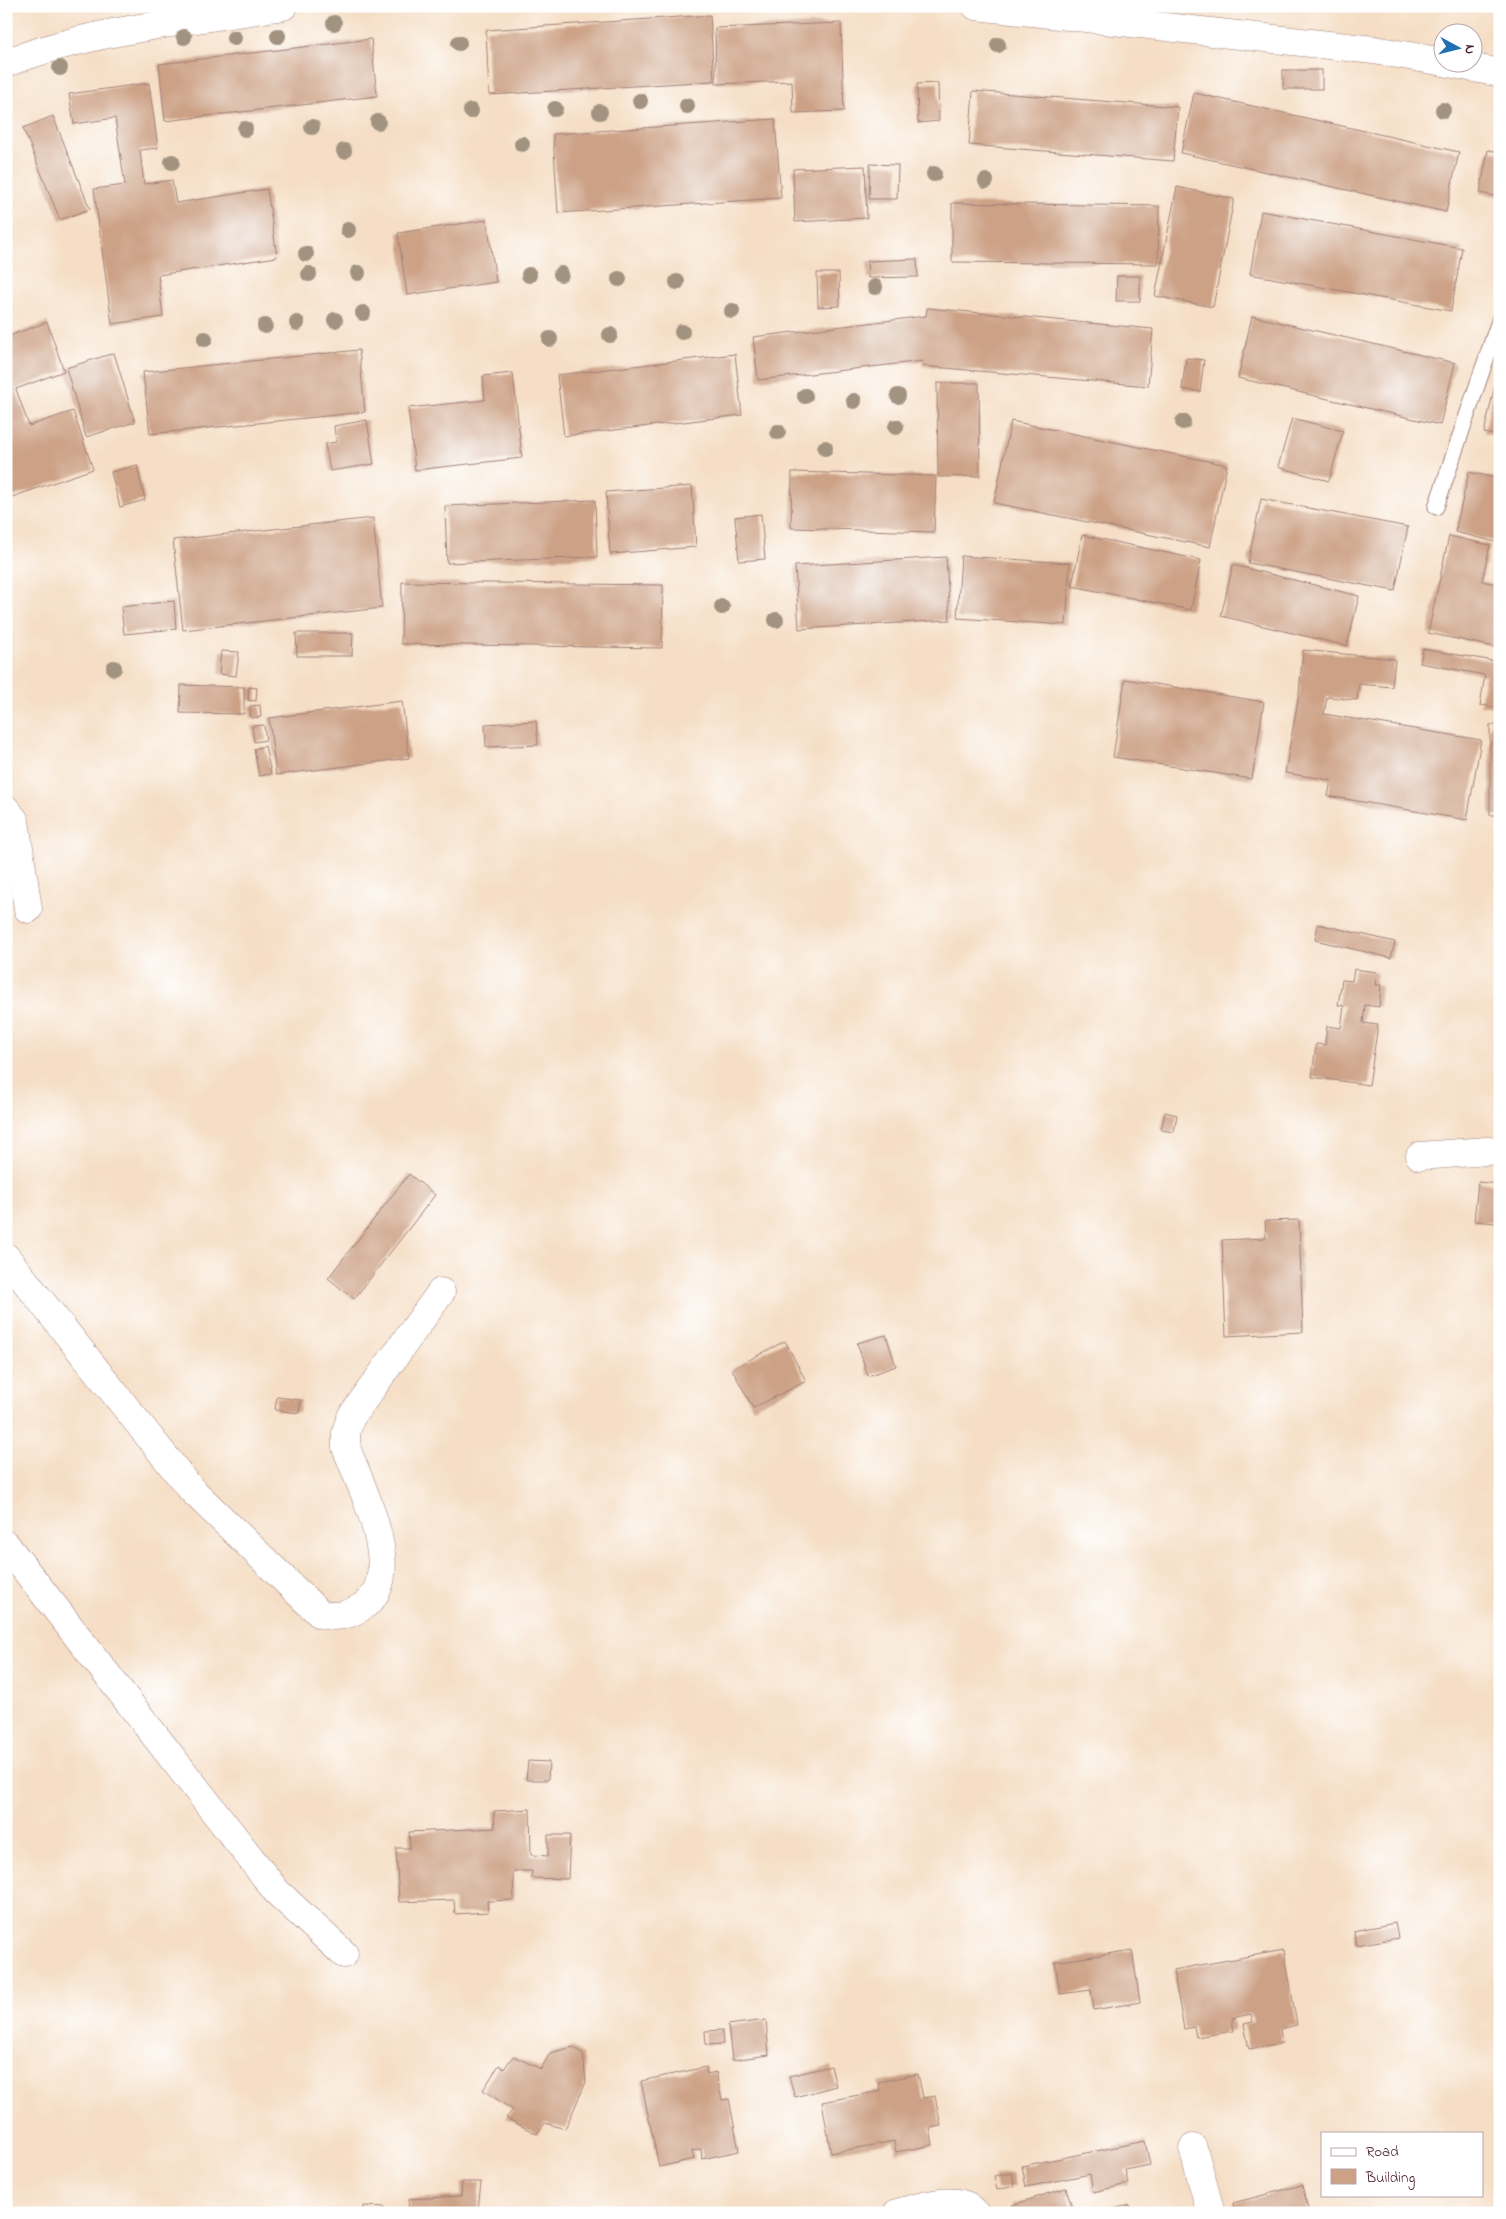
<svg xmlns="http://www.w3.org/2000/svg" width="1506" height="2219" viewBox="0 0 1506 2219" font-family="'Indie Flower',sans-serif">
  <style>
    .building { fill: #cca185 }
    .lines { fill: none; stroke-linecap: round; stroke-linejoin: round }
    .service-casing { stroke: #a07e78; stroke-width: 17 }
    .minor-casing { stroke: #a07e78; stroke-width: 29 }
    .service { stroke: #fff; stroke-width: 15 }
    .minor { stroke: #fff; stroke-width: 28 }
    .tree { fill: #a29381 }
  </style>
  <rect width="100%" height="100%" fill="#fff"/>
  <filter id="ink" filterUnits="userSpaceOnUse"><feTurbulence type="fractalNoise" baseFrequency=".02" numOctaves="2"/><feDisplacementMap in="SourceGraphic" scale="10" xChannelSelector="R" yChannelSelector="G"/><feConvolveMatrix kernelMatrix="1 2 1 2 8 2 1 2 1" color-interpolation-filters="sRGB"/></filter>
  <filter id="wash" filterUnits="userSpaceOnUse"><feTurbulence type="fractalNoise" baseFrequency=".0096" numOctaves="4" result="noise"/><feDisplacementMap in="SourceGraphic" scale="20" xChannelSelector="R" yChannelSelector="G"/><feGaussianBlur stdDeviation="1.12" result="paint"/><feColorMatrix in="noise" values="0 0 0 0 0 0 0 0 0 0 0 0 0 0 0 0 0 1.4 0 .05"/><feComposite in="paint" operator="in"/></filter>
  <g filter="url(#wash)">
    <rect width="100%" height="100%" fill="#f5dec5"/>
    <g id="blocks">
      <g class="building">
        <polygon points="710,15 714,81 489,95 486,30"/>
        <polygon points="841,23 844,111 793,113 792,81 716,84 715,28"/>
        <polygon points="371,39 377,96 165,121 159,64"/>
        <rect x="1283" y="70" width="39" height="19"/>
        <polygon points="149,83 158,148 140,150 144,184 172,180 176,203 267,189 277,257 158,275 163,317 112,324 94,189 125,185 115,118 74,124 69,94"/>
        <polygon points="938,83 939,121 918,123 917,84"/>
        <polygon points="973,91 1178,107 1173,161 969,145"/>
        <polygon points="1194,93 1459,152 1446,212 1181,153"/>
        <polygon points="53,116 90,209 60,220 23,128"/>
        <polygon points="775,119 781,198 558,213 553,134"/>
        <polygon points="1488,150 1500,152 1500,197 1480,193"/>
        <polygon points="870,164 898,165 897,199 869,199"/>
        <polygon points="865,166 867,218 795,222 793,169"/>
        <polygon points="1177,187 1234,199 1213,307 1155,296"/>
        <polygon points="952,203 1159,206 1158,264 952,262"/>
        <polygon points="1261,211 1462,248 1451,311 1250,274"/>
        <polygon points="487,220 496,282 407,295 398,233"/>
        <polygon points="917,259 918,277 868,278 867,261"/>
        <polygon points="817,273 839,273 840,306 818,307"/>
        <polygon points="1117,276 1140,276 1140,301 1116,301"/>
        <polygon points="927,308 1153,329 1148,386 922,366 923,361 758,380 753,337 926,316"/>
        <polygon points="1252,316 1455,363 1440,425 1238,378"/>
        <polygon points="47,322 64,371 16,389 29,426 73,411 93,469 6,499 6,337"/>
        <polygon points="359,350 365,412 150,434 143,372"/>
        <polygon points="114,353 135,422 86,437 66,368"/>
        <polygon points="735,354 742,415 564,436 557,375"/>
        <polygon points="1186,358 1204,360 1200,392 1182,389"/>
        <polygon points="513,373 522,458 415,470 408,408 485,400 483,376"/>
        <polygon points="937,383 979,383 980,476 938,477"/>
        <polygon points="1495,385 1500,385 1500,436 1484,433"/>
        <polygon points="1292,418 1343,431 1329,481 1278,467"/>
        <polygon points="367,420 374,464 330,471 325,444 336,442 334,426"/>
        <polygon points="1011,421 1227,465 1210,547 994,503"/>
        <polygon points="137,465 145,500 120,507 111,472"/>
        <polygon points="792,472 936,476 934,532 791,528"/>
        <polygon points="1469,472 1500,479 1500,543 1455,532"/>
        <polygon points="692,486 696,547 610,554 606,492"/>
        <polygon points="1261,499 1408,527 1395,591 1248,563"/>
        <polygon points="595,500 597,557 447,563 445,506"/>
        <polygon points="761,514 765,559 739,561 735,517"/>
        <polygon points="373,518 382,608 183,630 173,540"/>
        <polygon points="1082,535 1201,560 1191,610 1072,586"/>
        <polygon points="1449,536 1490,545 1482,581 1500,585 1500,648 1428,633"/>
        <polygon points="961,556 1070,563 1066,625 957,618"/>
        <polygon points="946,557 950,620 799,629 795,566"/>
        <polygon points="1233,565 1359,596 1347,646 1221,616"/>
        <polygon points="402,582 663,585 662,648 401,644"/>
        <polygon points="174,601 176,629 124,634 121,607"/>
        <polygon points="296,633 353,633 352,656 297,656"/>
        <polygon points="1423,649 1500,662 1500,708 1480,705 1485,675 1420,663"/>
        <polygon points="1303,650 1395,659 1392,687 1359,684 1357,700 1327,697 1324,714 1481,740 1467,820 1328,796 1331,780 1285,773 1299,694"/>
        <polygon points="221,651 239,652 236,676 219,674"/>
        <polygon points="1125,679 1264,702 1252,779 1113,757"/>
        <polygon points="181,685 244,687 244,714 180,713"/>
        <polygon points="249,687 257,688 256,701 248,700"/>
        <polygon points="402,701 409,758 276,775 269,718"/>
        <polygon points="260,705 261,717 251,718 250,706"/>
        <polygon points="536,721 538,745 486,747 485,724"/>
        <polygon points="264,725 266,740 254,742 252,726"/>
        <rect x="1490" y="725" width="10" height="90"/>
        <polygon points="265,746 271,774 259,776 254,749"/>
        <polygon points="1318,924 1395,942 1391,958 1315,940"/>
        <polygon points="1354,969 1377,972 1375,985 1381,985 1379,1007 1365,1005 1363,1023 1378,1025 1369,1085 1312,1077 1316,1044 1325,1045 1327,1026 1341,1028 1344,1006 1338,1005 1342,980 1352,981"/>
        <polygon points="1165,1112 1177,1115 1174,1132 1161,1130"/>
        <polygon points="409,1174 435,1195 354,1299 328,1278"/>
        <polygon points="1478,1182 1499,1184 1496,1223 1474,1221"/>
        <polygon points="1299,1220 1303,1332 1226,1336 1222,1240 1266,1238 1265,1221"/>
        <polygon points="886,1335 896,1366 868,1376 857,1343"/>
        <polygon points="785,1341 806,1381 753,1408 732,1369"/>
        <polygon points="277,1397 301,1400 299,1413 275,1410"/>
        <polygon points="528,1761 549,1762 548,1780 526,1780"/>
        <polygon points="530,1809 531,1855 548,1856 548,1835 570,1835 568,1879 531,1878 532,1871 513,1871 514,1900 487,1901 488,1912 455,1914 454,1900 399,1902 396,1848 410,1848 409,1832 495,1828 494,1811"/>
        <polygon points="1395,1923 1398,1938 1356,1945 1354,1931"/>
        <polygon points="1132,1950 1140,2002 1094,2010 1091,1990 1060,1994 1055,1962"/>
        <polygon points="1284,1950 1297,2025 1280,2029 1282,2043 1249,2049 1244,2024 1253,2022 1251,2014 1232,2018 1234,2031 1196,2037 1194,2027 1184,2029 1173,1970"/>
        <polygon points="766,2020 769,2055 732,2060 728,2025"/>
        <polygon points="722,2030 723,2044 706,2045 705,2031"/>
        <polygon points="573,2047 583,2054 586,2082 565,2129 545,2123 537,2134 506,2118 513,2110 483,2090 499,2065 504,2069 513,2056 541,2069 550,2053"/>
        <polygon points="831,2066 836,2086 795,2097 789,2076"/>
        <polygon points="706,2067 707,2074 716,2072 722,2100 729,2099 739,2151 702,2159 701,2149 692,2151 694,2159 659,2167 641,2081"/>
        <polygon points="918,2074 923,2098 935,2096 941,2126 930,2128 933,2145 896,2152 894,2141 831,2153 822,2102 880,2091 878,2082"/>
        <polygon points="1145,2141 1150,2165 1125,2170 1128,2184 1093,2192 1090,2174 1026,2187 1022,2166"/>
        <polygon points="1012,2173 1015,2186 997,2190 994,2176"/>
        <polygon points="462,2182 481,2182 478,2211 485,2213 408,2213 409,2199 461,2196"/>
        <polygon points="1302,2185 1309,2213 1235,2213 1233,2203"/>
        <polygon points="1066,2188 1074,2213 1014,2213 1012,2205"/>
        <polygon points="1130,2205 1132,2213 1099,2213 1099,2212"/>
        <polygon points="363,2206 384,2207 384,2213 363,2213"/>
      </g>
    </g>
  </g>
  <g filter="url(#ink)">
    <use href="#blocks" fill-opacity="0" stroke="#a07e78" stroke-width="1"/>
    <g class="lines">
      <g class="service-casing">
        <polyline id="service" points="1436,507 1500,318"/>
      </g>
      <g class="minor-casing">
        <g id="minor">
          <polyline points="976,6 1374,50 1444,62"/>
          <polyline points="1444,62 1500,73"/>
          <path d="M6 63C94 29 190 21 283 6"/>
          <polyline points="6,809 15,821 28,909"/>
          <polyline points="1420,1156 1500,1150"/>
          <path d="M6 1257 190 1488 320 1614C335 1618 346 1616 360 1608 410 1580 360 1486 346 1447V1432L351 1417 441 1292"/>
          <polyline points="6,1545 277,1892 344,1954"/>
          <polyline points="1193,2148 1211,2213"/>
          <path d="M897 2213C916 2208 962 2192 975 2213"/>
        </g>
      </g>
      <use href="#service" class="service"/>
      <use href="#minor" class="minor"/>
    </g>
    <g class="tree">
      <circle cx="334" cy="23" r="8"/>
      <circle cx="278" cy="36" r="8"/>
      <circle cx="184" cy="37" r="8"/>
      <circle cx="234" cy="38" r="8"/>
      <circle cx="459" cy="43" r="8"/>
      <circle cx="998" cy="45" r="8"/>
      <circle cx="60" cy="68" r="8"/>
      <circle cx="640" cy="101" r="8"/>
      <circle cx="687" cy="106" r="8"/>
      <circle cx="555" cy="109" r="8"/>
      <circle cx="1443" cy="110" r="8"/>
      <circle cx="471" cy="111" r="8"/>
      <circle cx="600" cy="112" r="8"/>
      <circle cx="378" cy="122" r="8"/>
      <circle cx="312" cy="127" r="8"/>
      <circle cx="245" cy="129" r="8"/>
      <circle cx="522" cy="144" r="8"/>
      <circle cx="344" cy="151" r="8"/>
      <circle cx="172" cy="162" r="8"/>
      <circle cx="934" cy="174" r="8"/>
      <circle cx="986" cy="181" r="8"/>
      <circle cx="348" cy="230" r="8"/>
      <circle cx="306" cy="254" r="8"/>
      <circle cx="358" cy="273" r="8"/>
      <circle cx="309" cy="274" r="8"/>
      <circle cx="561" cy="274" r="8"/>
      <circle cx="529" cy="275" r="8"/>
      <circle cx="619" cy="279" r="8"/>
      <circle cx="677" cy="282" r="8"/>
      <circle cx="875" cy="287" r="8"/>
      <circle cx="732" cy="311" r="8"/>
      <circle cx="363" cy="313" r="8"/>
      <circle cx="335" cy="320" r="8"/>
      <circle cx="297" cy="323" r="8"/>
      <circle cx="265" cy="326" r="8"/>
      <circle cx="682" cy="332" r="8"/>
      <circle cx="610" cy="335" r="8"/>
      <circle cx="205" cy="339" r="8"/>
      <circle cx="550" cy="339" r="8"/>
      <circle cx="805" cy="396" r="8"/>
      <circle cx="898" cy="396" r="8"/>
      <circle cx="854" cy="401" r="8"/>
      <circle cx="1183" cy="422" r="8"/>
      <circle cx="896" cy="427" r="8"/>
      <circle cx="778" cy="432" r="8"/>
      <circle cx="825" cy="448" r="8"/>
      <circle cx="722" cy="607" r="8"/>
      <circle cx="776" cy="620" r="8"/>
      <circle cx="114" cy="668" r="8"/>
    </g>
  </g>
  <rect width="1506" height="2219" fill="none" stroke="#fff" stroke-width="25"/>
  <rect x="1321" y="2132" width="162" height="65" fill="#ffffff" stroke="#b7a5aa"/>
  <rect x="1331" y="2148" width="25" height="8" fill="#ffffff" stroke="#b7a5aa"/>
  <text x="1366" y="2156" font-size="15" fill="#4a1f2b">Road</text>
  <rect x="1331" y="2169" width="25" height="15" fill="#cca185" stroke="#b7a5aa"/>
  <text x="1366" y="2182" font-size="15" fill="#4a1f2b">Building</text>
  <g transform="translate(1458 48) rotate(97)"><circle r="24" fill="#ffffff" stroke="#b7a5aa"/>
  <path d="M0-4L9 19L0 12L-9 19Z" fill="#1f6fb2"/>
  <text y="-8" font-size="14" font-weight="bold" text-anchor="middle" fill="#4a1f2b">N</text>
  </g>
</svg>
